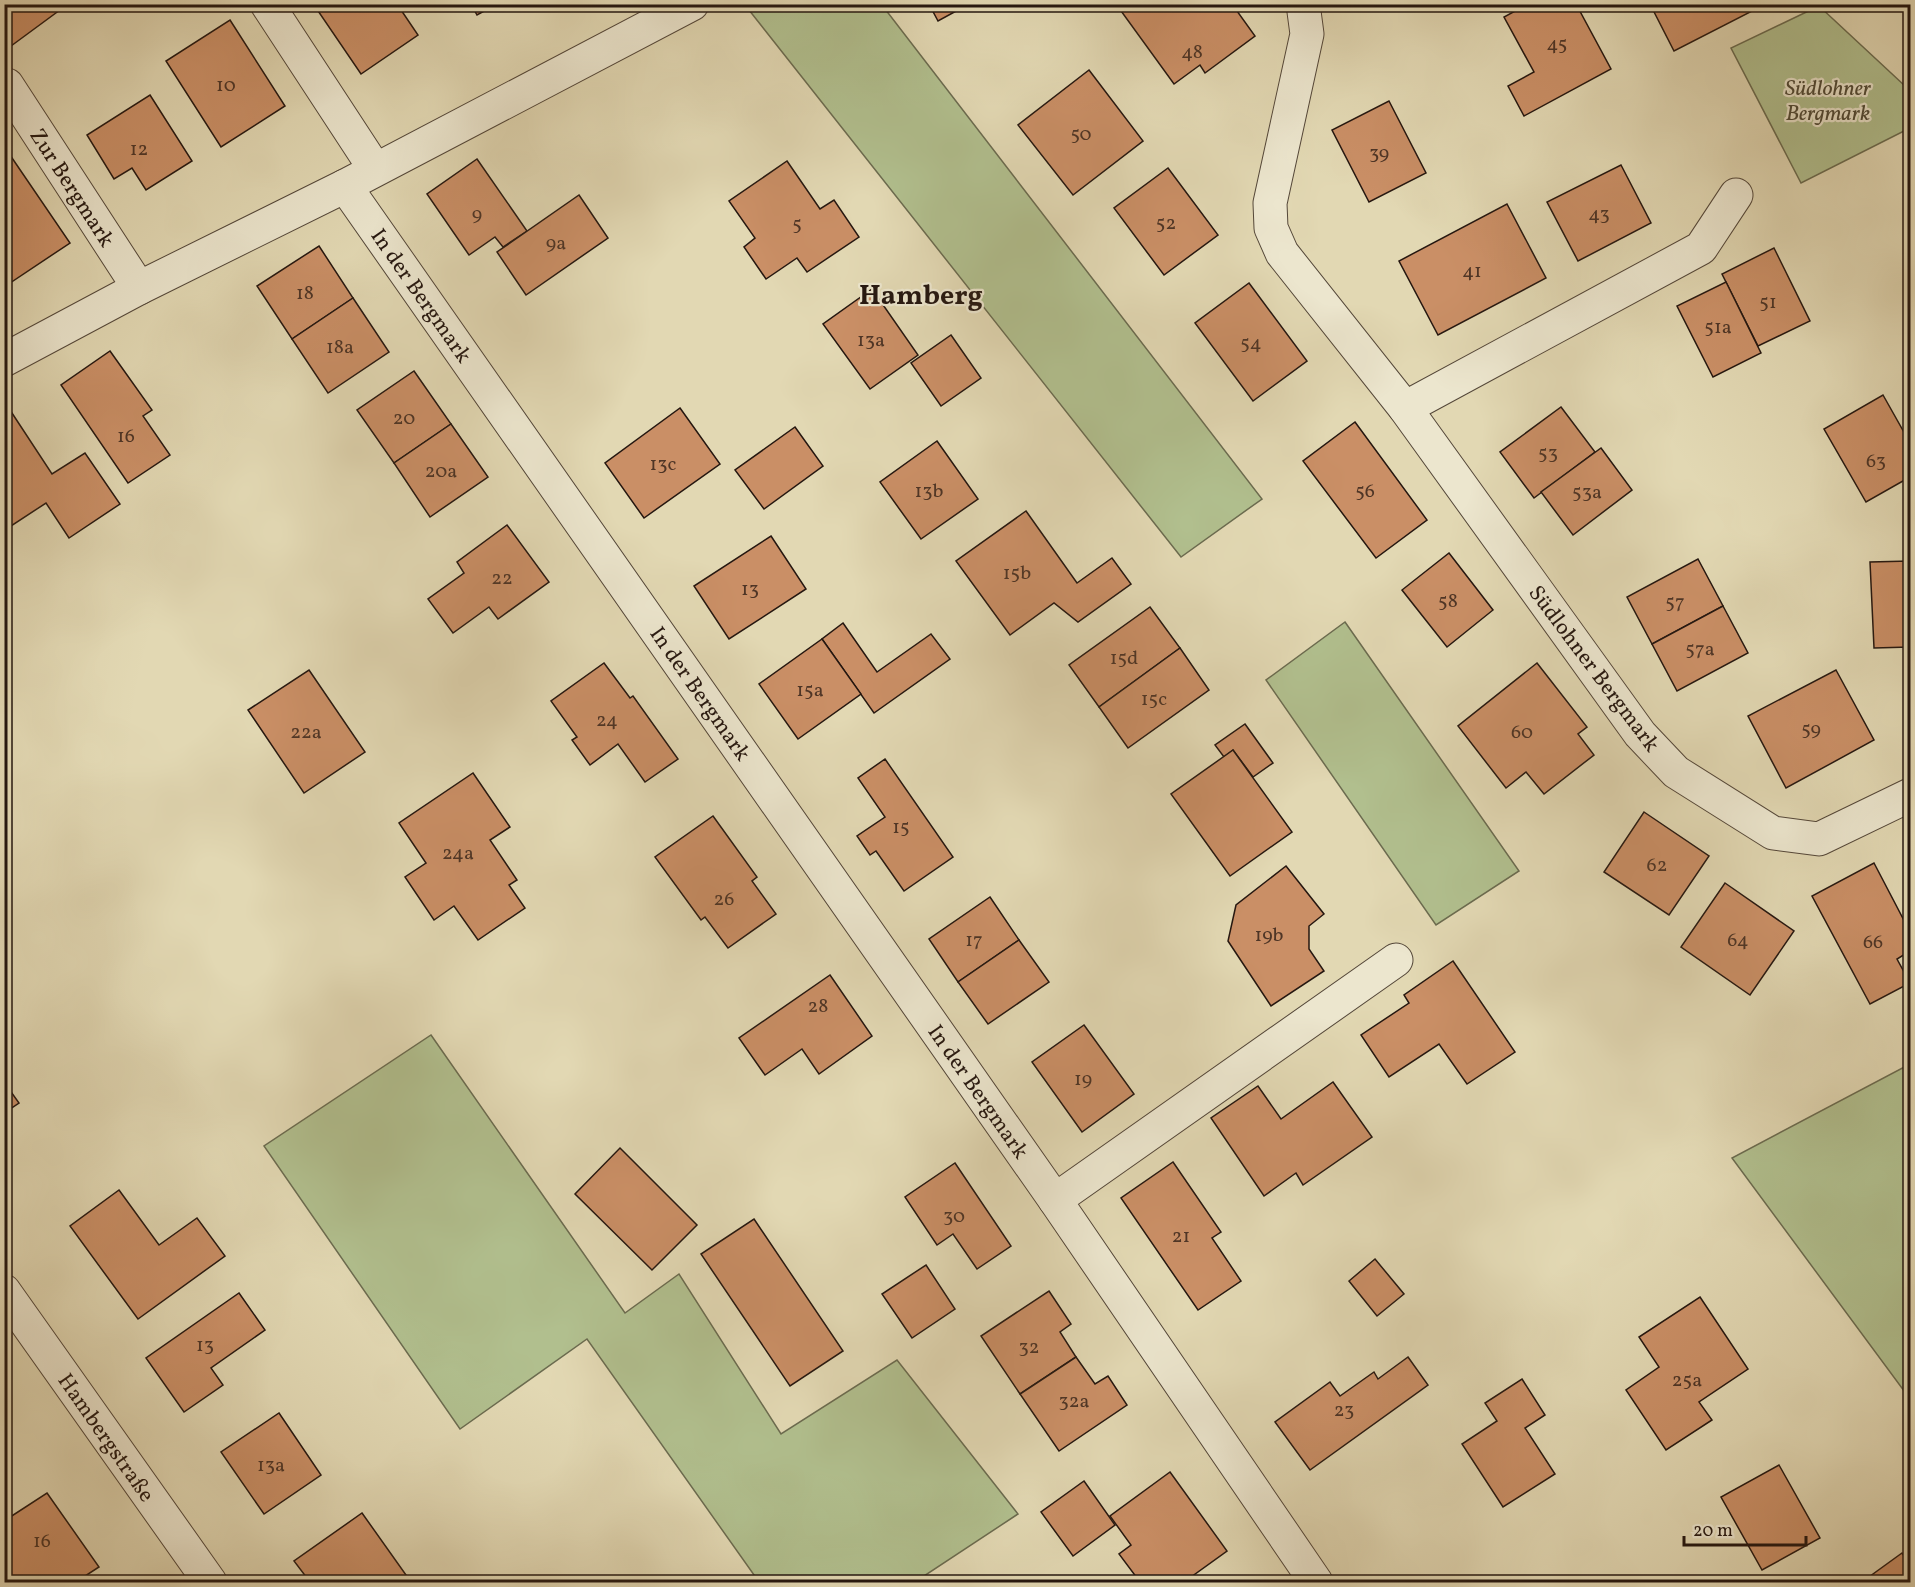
<svg xmlns="http://www.w3.org/2000/svg" width="1915" height="1587" viewBox="0 0 1915 1587" font-family="Vollkorn,serif">
  <style>
    .green { fill: #b1bf8e; stroke: #6b6b4f; stroke-width: 1.5 }
    .building { fill: #ca8f66; stroke: #251710; stroke-width: 1.5 }
    .lines { fill: none; stroke-linecap: round; stroke-linejoin: round }
    .minor-casing { stroke: #544739; stroke-width: 35 }
    .minor { stroke: #ece6ce; stroke-width: 33 }
    .labels { text-anchor: middle; stroke-width: 4.5; stroke-linejoin: round; paint-order: stroke }
    .number-label { font-size: 20px; fill: #4e3526 }
    .park-label { font-size: 22px; font-style: italic; fill: #4f4936; stroke: #ece6ce }
    .street-label { font-size: 22px; fill: #251710; stroke: #ece6ce }
    .district-label { font-size: 28px; font-weight: bold; fill: #251710; stroke: #ece6ce }
  </style>
  <rect width="100%" height="100%" fill="#e2d8b3"/>
  <filter id="stains"><feTurbulence type="fractalNoise" baseFrequency=".00333" numOctaves="4"/><feColorMatrix values="0 0 0 0 .2 0 0 0 0 .09 0 0 0 0 .02 0 0 0 .5 -.17"/></filter>
  <radialGradient id="worn" r=".72"><stop offset=".6" stop-color="#630" stop-opacity="0"/><stop offset="1" stop-color="#630" stop-opacity=".3"/></radialGradient>
  <g class="green">
    <polygon points="745,5 882,5 1262,499 1181,557"/>
    <polygon points="1819,6 1905,86 1910,85 1910,128 1801,183 1731,48"/>
    <polygon points="1345,622 1519,871 1436,925 1266,680"/>
    <polygon points="431,1035 625,1313 679,1274 781,1434 897,1360 1018,1514 915,1582 759,1582 587,1339 460,1429 264,1146"/>
    <polygon points="1910,1064 1910,1399 1732,1158"/>
  </g>
  <g class="building">
    <polygon points="4,4 68,4 11,46 4,36"/>
    <polygon points="397,4 418,35 361,74 314,5"/>
    <polygon points="471,4 497,4 477,15"/>
    <polygon points="929,4 969,4 938,21"/>
    <polygon points="1116,4 1232,4 1255,36 1205,73 1200,65 1174,84"/>
    <polygon points="1528,4 1576,4 1611,69 1524,116 1508,86 1534,72 1504,17"/>
    <polygon points="1650,4 1761,4 1762,6 1674,51"/>
    <polygon points="230,20 285,106 221,147 166,61"/>
    <polygon points="1089,70 1143,141 1073,195 1018,125"/>
    <polygon points="150,95 192,161 146,190 132,168 114,179 87,135"/>
    <polygon points="1389,101 1426,173 1369,202 1332,130"/>
    <polygon points="10,155 70,243 10,283 4,275 4,159"/>
    <polygon points="477,159 527,231 503,247 495,237 469,255 427,194"/>
    <polygon points="787,161 820,209 834,200 859,237 807,272 797,258 766,279 744,247 755,238 729,201"/>
    <polygon points="1621,165 1651,223 1578,261 1547,202"/>
    <polygon points="1168,168 1218,235 1164,275 1114,208"/>
    <polygon points="579,195 608,238 526,295 497,252"/>
    <polygon points="1507,204 1546,278 1438,335 1399,261"/>
    <polygon points="319,246 353,298 292,339 257,286"/>
    <polygon points="1774,248 1810,321 1758,346 1722,274"/>
    <polygon points="1726,282 1761,353 1713,377 1677,306"/>
    <polygon points="1249,283 1307,361 1253,401 1195,323"/>
    <polygon points="872,289 918,355 870,389 823,324"/>
    <polygon points="353,298 389,352 328,393 292,339"/>
    <polygon points="951,335 981,378 941,406 911,363"/>
    <polygon points="110,351 152,410 143,416 170,455 128,483 61,385"/>
    <polygon points="414,371 451,424 394,463 357,410"/>
    <polygon points="1883,395 1910,443 1910,477 1866,502 1824,429"/>
    <polygon points="1561,407 1595,452 1534,498 1500,452"/>
    <polygon points="680,408 720,464 644,518 605,463"/>
    <polygon points="10,410 52,474 85,453 120,504 69,538 46,503 8,528 4,523 4,413"/>
    <polygon points="1355,422 1427,520 1376,558 1303,461"/>
    <polygon points="451,424 488,477 430,517 394,463"/>
    <polygon points="795,427 823,466 764,509 735,470"/>
    <polygon points="937,441 978,499 921,539 880,482"/>
    <polygon points="1601,448 1632,490 1573,535 1541,492"/>
    <polygon points="1026,511 1077,583 1112,558 1131,584 1078,622 1054,603 1010,635 956,561"/>
    <polygon points="507,525 549,582 498,619 489,607 453,633 428,599 464,573 457,562"/>
    <polygon points="771,536 806,589 729,639 694,586"/>
    <polygon points="1449,553 1493,610 1447,647 1402,590"/>
    <polygon points="1698,559 1723,606 1652,644 1627,597"/>
    <polygon points="1910,561 1910,647 1874,648 1870,562"/>
    <polygon points="1723,606 1748,653 1677,691 1652,644"/>
    <polygon points="1150,607 1180,648 1099,707 1069,665"/>
    <polygon points="843,623 877,672 931,634 950,659 874,713 822,639"/>
    <polygon points="822,639 861,694 798,739 759,684"/>
    <polygon points="1180,648 1209,690 1128,748 1099,707"/>
    <polygon points="604,663 630,698 633,696 678,759 645,782 618,744 590,765 572,740 577,737 551,701"/>
    <polygon points="1537,663 1587,727 1578,734 1594,755 1544,794 1526,772 1506,788 1458,726"/>
    <polygon points="309,670 365,752 304,793 248,710"/>
    <polygon points="1836,670 1874,740 1786,788 1748,716"/>
    <polygon points="1245,724 1273,763 1253,777 1233,750 1224,757 1215,745"/>
    <polygon points="1233,750 1292,832 1230,876 1171,794"/>
    <polygon points="885,759 953,857 904,891 876,851 870,855 857,836 885,817 858,778"/>
    <polygon points="473,773 510,827 490,840 517,880 509,885 525,908 478,940 454,906 434,920 405,877 426,863 399,823"/>
    <polygon points="1644,812 1709,856 1669,915 1604,872"/>
    <polygon points="713,816 757,877 752,881 776,914 728,948 705,917 701,920 655,857"/>
    <polygon points="1874,863 1910,932 1910,951 1897,959 1910,983 1870,1004 1812,896"/>
    <polygon points="1286,866 1324,914 1309,926 1309,949 1324,971 1271,1006 1228,941 1236,905"/>
    <polygon points="1725,883 1794,931 1750,995 1681,947"/>
    <polygon points="990,897 1019,940 958,982 929,939"/>
    <polygon points="1019,940 1049,982 988,1024 958,982"/>
    <polygon points="1453,961 1515,1052 1467,1084 1439,1044 1389,1077 1361,1035 1409,1003 1404,995"/>
    <polygon points="830,975 872,1036 819,1074 802,1049 765,1075 739,1038"/>
    <polygon points="1084,1025 1134,1094 1082,1132 1032,1062"/>
    <polygon points="4,1082 19,1103 4,1113"/>
    <polygon points="1333,1082 1372,1137 1303,1185 1296,1173 1264,1196 1211,1118 1258,1086 1281,1119"/>
    <polygon points="620,1148 697,1225 652,1270 575,1194"/>
    <polygon points="1173,1162 1221,1232 1212,1238 1241,1281 1198,1310 1121,1198"/>
    <polygon points="955,1163 1011,1246 977,1269 953,1234 937,1245 905,1197"/>
    <polygon points="119,1190 159,1245 197,1218 225,1256 138,1319 70,1226"/>
    <polygon points="754,1219 843,1351 790,1386 701,1254"/>
    <polygon points="1375,1259 1404,1294 1377,1316 1349,1281"/>
    <polygon points="926,1265 955,1309 912,1338 882,1294"/>
    <polygon points="1049,1291 1071,1324 1060,1332 1076,1357 1020,1394 981,1336"/>
    <polygon points="239,1293 265,1330 211,1368 223,1385 184,1412 146,1358"/>
    <polygon points="1700,1297 1748,1369 1699,1402 1712,1420 1666,1450 1626,1390 1659,1367 1639,1337"/>
    <polygon points="1076,1357 1095,1384 1108,1376 1127,1405 1059,1451 1020,1394"/>
    <polygon points="1408,1357 1428,1385 1310,1470 1275,1422 1330,1382 1340,1396 1374,1372 1378,1379"/>
    <polygon points="1522,1379 1545,1415 1525,1428 1555,1474 1503,1507 1462,1444 1497,1421 1485,1403"/>
    <polygon points="279,1413 321,1475 264,1514 221,1452"/>
    <polygon points="1779,1465 1820,1538 1762,1570 1721,1497"/>
    <polygon points="1170,1472 1227,1551 1184,1582 1140,1582 1119,1554 1131,1545 1110,1516"/>
    <polygon points="1084,1481 1115,1525 1073,1556 1041,1512"/>
    <polygon points="47,1493 99,1567 76,1582 4,1582 4,1569 9,1566 4,1560 4,1521"/>
    <polygon points="362,1513 411,1582 310,1582 294,1561"/>
    <polygon points="1902,1553 1910,1565 1910,1582 1862,1582"/>
  </g>
  <g class="lines">
    <g class="minor-casing">
      <g id="minor">
        <polyline points="267,4 375,169"/>
        <polyline points="1303,4 1307,34 1270,203 1271,228 1282,253 1405,408 1640,734 1676,772 1773,833 1819,839 1910,795"/>
        <polyline points="7,85 139,288"/>
        <polyline points="345,186 1055,1200 1316,1582"/>
        <polyline points="4,360 139,288 345,186 692,4"/>
        <polyline points="1405,408 1701,248 1736,195"/>
        <polyline points="1055,1200 1396,960"/>
        <polyline points="4,1291 210,1582"/>
      </g>
    </g>
    <use href="#minor" class="minor"/>
  </g>
  <g class="labels">
    <g class="number-label">
      <text x="1557" y="50">45</text>
      <text x="1192" y="58">48</text>
      <text x="226" y="91">10</text>
      <text x="1081" y="140">50</text>
      <text x="139" y="155">12</text>
      <text x="1379" y="159">39</text>
      <text x="477" y="220">9</text>
      <text x="1599" y="220">43</text>
      <text x="1166" y="229">52</text>
      <text x="797" y="230">5</text>
      <text x="556" y="249">9a</text>
      <text x="1472" y="277">41</text>
      <text x="305" y="299">18</text>
      <text x="1768" y="308">51</text>
      <text x="1718" y="333">51a</text>
      <text x="871" y="346">13a</text>
      <text x="1251" y="349">54</text>
      <text x="340" y="353">18a</text>
      <text x="404" y="424">20</text>
      <text x="126" y="442">16</text>
      <text x="1548" y="459">53</text>
      <text x="1876" y="467">63</text>
      <text x="663" y="470">13c</text>
      <text x="441" y="477">20a</text>
      <text x="929" y="497">13b</text>
      <text x="1365" y="497">56</text>
      <text x="1587" y="498">53a</text>
      <text x="1017" y="579">15b</text>
      <text x="502" y="584">22</text>
      <text x="750" y="595">13</text>
      <text x="1448" y="607">58</text>
      <text x="1675" y="608">57</text>
      <text x="1700" y="655">57a</text>
      <text x="1124" y="664">15d</text>
      <text x="810" y="696">15a</text>
      <text x="1154" y="705">15c</text>
      <text x="607" y="726">24</text>
      <text x="1811" y="735">59</text>
      <text x="306" y="738">22a</text>
      <text x="1522" y="738">60</text>
      <text x="901" y="833">15</text>
      <text x="458" y="859">24a</text>
      <text x="1657" y="871">62</text>
      <text x="724" y="905">26</text>
      <text x="1269" y="941">19b</text>
      <text x="974" y="946">17</text>
      <text x="1738" y="946">64</text>
      <text x="1873" y="948">66</text>
      <text x="818" y="1012">28</text>
      <text x="1083" y="1085">19</text>
      <text x="954" y="1222">30</text>
      <text x="1181" y="1242">21</text>
      <text x="205" y="1351">13</text>
      <text x="1029" y="1353">32</text>
      <text x="1687" y="1386">25a</text>
      <text x="1074" y="1407">32a</text>
      <text x="1344" y="1416">23</text>
      <text x="271" y="1471">13a</text>
      <text x="42" y="1547">16</text>
    </g>
    <g class="park-label">
      <text x="1828" y="95">Südlohner<tspan x="1828" dy="25">Bergmark</tspan></text>
    </g>
    <g class="street-label">
      <text transform="translate(73 187) rotate(57)" y="8">Zur Bergmark</text>
      <text transform="translate(422 295) rotate(55)" y="8">In der Bergmark</text>
      <text transform="translate(1595 668) rotate(53)" y="8">Südlohner Bergmark</text>
      <text transform="translate(701 693) rotate(55)" y="8">In der Bergmark</text>
      <text transform="translate(979 1091) rotate(55)" y="8">In der Bergmark</text>
      <text transform="translate(107 1437) rotate(55)" y="8">Hambergstraße</text>
    </g>
    <g class="district-label">
      <text x="921" y="304">Hamberg</text>
    </g>
  </g>
  <rect width="1915" height="1587" fill="none" stroke="#e2d8b3" stroke-width="24"/>
  <rect x="6" y="6" width="1903" height="1575" fill="none" stroke="#251710" stroke-width="3"/>
  <rect x="12" y="12" width="1891" height="1563" fill="none" stroke="#251710" stroke-width="1.5"/>
  <path d="M1684 1536v9h122v-9" fill="none" stroke="#251710" stroke-width="3"/>
  <text x="1693" y="1536" font-size="18" fill="#251710" stroke="#ece6ce" stroke-width="4.5" paint-order="stroke">20 m</text>
  <rect width="100%" height="100%" filter="url(#stains)"/>
  <rect width="100%" height="100%" fill="url(#worn)"/>
</svg>
